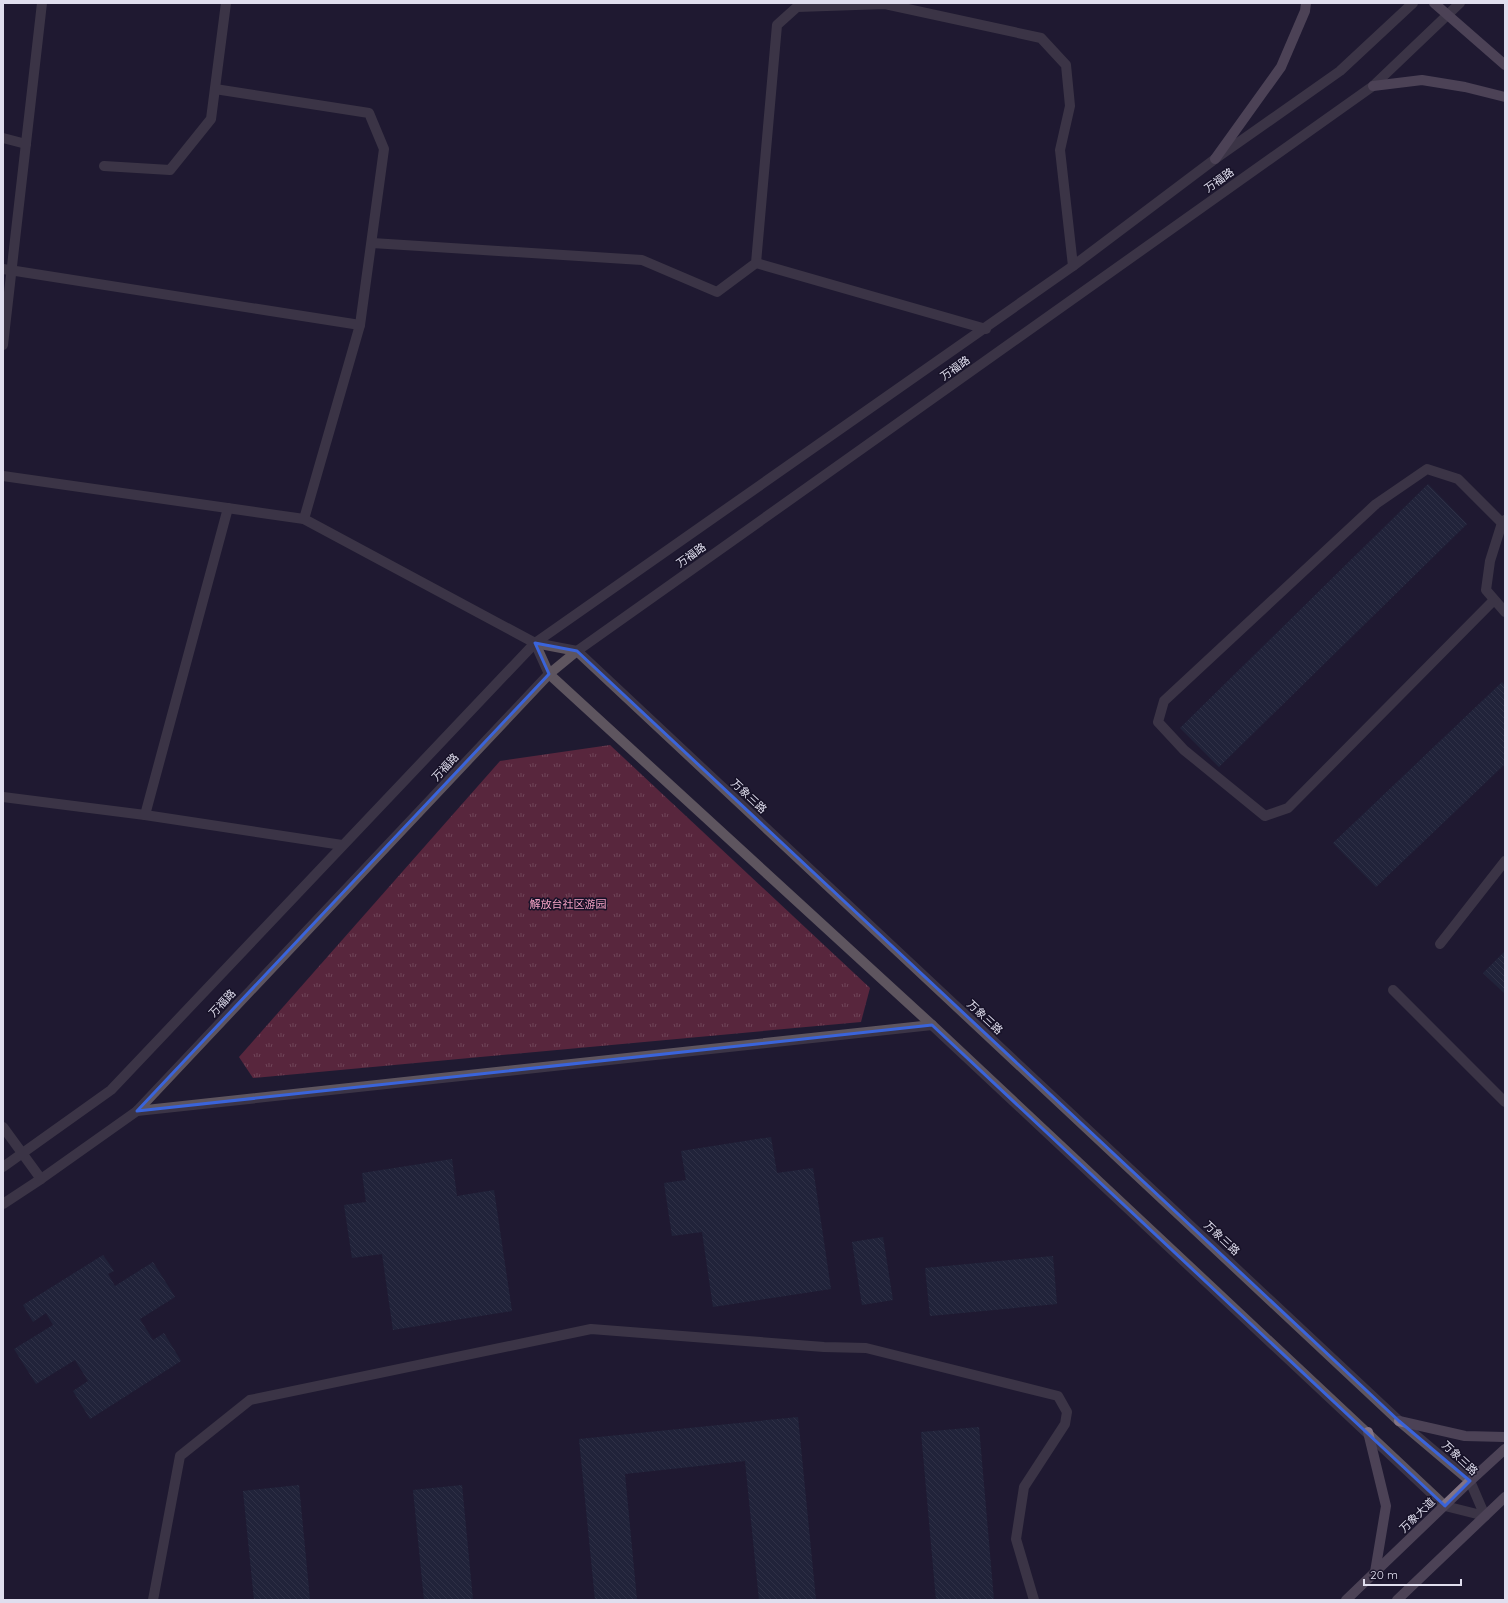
<svg xmlns="http://www.w3.org/2000/svg" width="1508" height="1603" viewBox="0 0 1508 1603" font-family="Quicksand,'Noto Sans SC',sans-serif">
  <style>
    .park { fill: url(#park-tufts) }
    .building { fill: url(#building-back-hatch) }
    .lines { fill: none; stroke-linecap: round; stroke-linejoin: round }
    .minor { stroke: #5e555f; stroke-width: 10 }
    .tertiary { stroke: #5e555f; stroke-width: 10 }
    .secondary { stroke: #837484; stroke-width: 10 }
    .marked { fill: none; stroke: #3a64db; stroke-width: 3; stroke-linejoin: round }
    .labels { text-anchor: middle; stroke-width: 3; stroke-linejoin: round; paint-order: stroke }
    .street-label { font-size: 11px; fill: #e0deee; stroke: #161127 }
    .park-label { font-size: 11px; fill: #f4a2c4; stroke: #161127 }
  </style>
  <defs>
    <pattern id="park-tufts" width="24" height="20" patternUnits="userSpaceOnUse"><rect width="24" height="20" fill="#58263d"/><path d="M3 7l-1-3M5 7V3M7 7l1-3M15 17l-1-3M17 17v-4M19 17l1-3" fill="none" stroke="#704559"/></pattern>
    <pattern id="building-back-hatch" width="6" height="6" patternUnits="userSpaceOnUse"><rect width="6" height="6" fill="#242f46"/><path d="M-1 5l2 2M0 0l6 6M5-1l2 2" fill="none" stroke="#444d61"/></pattern>
  </defs>
  <rect width="100%" height="100%" fill="#1f1a31"/>
  <polygon class="park" points="610,745 870,988 861,1022 253,1078 239,1057 500,761"/>
  <g class="building">
    <polygon points="1428,484 1467,524 1219,767 1180,728"/>
    <polygon points="1502,682 1505,686 1505,764 1376,887 1333,843"/>
    <polygon points="1505,951 1505,994 1483,973"/>
    <polygon points="771,1137 777,1173 813,1168 831,1289 713,1307 702,1232 672,1236 664,1183 686,1180 681,1151"/>
    <polygon points="452,1159 457,1196 494,1190 512,1311 393,1330 382,1254 352,1258 344,1205 366,1202 362,1173"/>
    <polygon points="883,1237 893,1300 862,1305 852,1242"/>
    <polygon points="103,1255 114,1271 108,1274 115,1286 153,1262 175,1297 140,1319 153,1340 164,1333 181,1361 90,1419 73,1391 88,1381 75,1360 36,1384 14,1349 53,1325 46,1313 33,1322 23,1305"/>
    <polygon points="1053,1256 1057,1304 930,1316 925,1268"/>
    <polygon points="798,1417 816,1600 759,1600 745,1461 625,1474 637,1600 595,1600 579,1439"/>
    <polygon points="979,1427 994,1600 936,1600 921,1432"/>
    <polygon points="299,1485 310,1600 254,1600 243,1491"/>
    <polygon points="462,1485 473,1600 424,1600 413,1490"/>
  </g>
  <g class="lines">
    <g class="minor">
      <polyline points="215,89 369,113 384,149 360,325 304,519"/>
      <polyline points="3,138 26,144"/>
      <polyline points="104,166 170,170 211,119 226,3"/>
      <polyline points="372,243 642,260 717,292 756,263 777,25 797,7 885,4 1041,38 1066,65 1070,106 1060,150 1073,266"/>
      <polyline points="756,263 986,329"/>
      <polyline points="3,269 360,325"/>
      <polyline points="3,345 42,3"/>
      <polyline points="3,476 304,519 535,643"/>
      <polyline points="1505,520 1502,523 1490,561 1486,590 1505,612"/>
      <polyline points="1494,600 1288,808 1265,816 1184,750 1158,722 1164,701 1376,504 1427,469 1458,479 1502,523"/>
      <polyline points="3,797 145,815 342,845"/>
      <polyline points="145,815 228,508"/>
      <polyline points="1440,944 1505,861"/>
      <polyline points="1393,990 1505,1102"/>
      <polyline points="137,1111 932,1025"/>
      <polyline points="3,1127 41,1179"/>
      <polyline points="153,1600 180,1456 250,1400 591,1329 824,1347 866,1348 1058,1396 1067,1412 1065,1424 1024,1487 1016,1539 1034,1600"/>
    </g>
    <g class="tertiary">
      <polyline points="535,643 577,651 1399,1421 1470,1481 1485,1516"/>
      <polyline points="535,643 549,674 932,1025 1445,1506 1485,1516"/>
      <polyline points="3,1167 111,1090 535,643 1073,266 1215,159 1340,71 1413,3"/>
      <polyline points="3,1204 41,1179 137,1111 549,674 577,651 1373,86 1460,3"/>
    </g>
    <g class="secondary">
      <polyline points="1434,3 1505,65"/>
      <polyline points="1373,86 1422,80 1465,87 1505,97"/>
      <polyline points="1215,159 1281,67 1305,11 1306,3"/>
      <polyline points="1399,1421 1465,1436 1505,1437"/>
      <polyline points="1368,1432 1386,1506 1375,1572"/>
      <polyline points="1346,1600 1470,1481 1505,1449"/>
      <polyline points="1397,1600 1505,1497"/>
    </g>
  </g>
  <path d="M0 0H1508V1603H0ZM535 643 577 651 1399 1421 1470 1481 1445 1506 932 1025 137 1111 549 674Z" fill="#1f1a31" fill-opacity=".55" fill-rule="evenodd"/>
  <path class="marked" d="M535 643 577 651 1399 1421 1470 1481 1445 1506 932 1025 137 1111 549 674Z"/>
  <g class="labels">
    <g class="street-label">
      <text transform="translate(1219 180) rotate(-35)" y="4">万福路</text>
      <text transform="translate(955 368) rotate(-35)" y="4">万福路</text>
      <text transform="translate(691 555) rotate(-35)" y="4">万福路</text>
      <text transform="translate(445 767) rotate(-47)" y="4">万福路</text>
      <text transform="translate(749 796) rotate(43)" y="4">万象三路</text>
      <text transform="translate(222 1003) rotate(-47)" y="4">万福路</text>
      <text transform="translate(985 1017) rotate(43)" y="4">万象三路</text>
      <text transform="translate(1222 1238) rotate(43)" y="4">万象三路</text>
      <text transform="translate(1460 1458) rotate(43)" y="4">万象三路</text>
      <text transform="translate(1417 1515) rotate(-44)" y="4">万象大道</text>
    </g>
    <g class="park-label">
      <text x="568" y="908">解放台社区游园</text>
    </g>
  </g>
  <rect width="1508" height="1603" fill="none" stroke="#e0deee" stroke-width="8"/>
  <path d="M1364 1579v6h97v-6" fill="none" stroke="#e0deee" stroke-width="2"/>
  <text x="1370" y="1579" font-size="12" fill="#e0deee" stroke="#161127" stroke-width="3" paint-order="stroke">20 m</text>
</svg>
